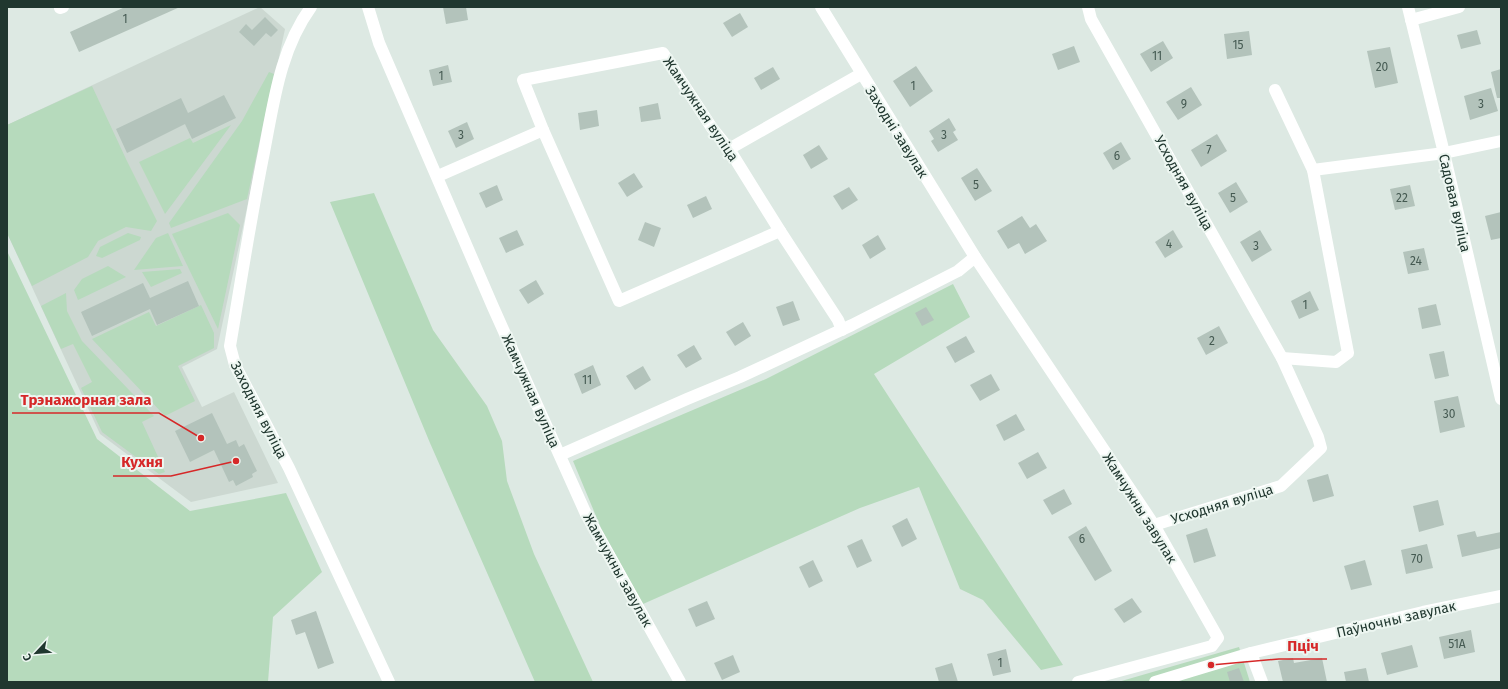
<svg xmlns="http://www.w3.org/2000/svg" width="1508" height="689" viewBox="0 0 1508 689" font-family="'Fira Sans',sans-serif">
  <style>
    .built { fill: #ccd8d1 }
    .green { fill: #b6dabc }
    .building { fill: #b3c3bb }
    .lines { fill: none; stroke-linecap: round; stroke-linejoin: round }
    .minor { stroke: #fff; stroke-width: 12 }
    .labels { text-anchor: middle; stroke-width: 4; stroke-linejoin: round; paint-order: stroke }
    .number-label { font-size: 12px; fill: #455a52 }
    .street-label { font-size: 14px; fill: #20372f; stroke: #edf6f1 }
    .leader { fill: none; stroke: #d62828; stroke-width: 1.5 }
    .callout-dot { fill: #d62828; stroke: #edf6f1; stroke-width: 1.5 }
    .callout-label { font-size: 15px; text-anchor: middle; font-weight: bold; fill: #d62828; stroke: #edf6f1; stroke-width: 4; stroke-linejoin: round; paint-order: stroke }
  </style>
  <rect width="100%" height="100%" fill="#dde9e3"/>
  <polygon class="built" points="260,7 285,29 217,349 182,367 202,407 234,392 278,483 191,502 100,434 7,233 7,125"/>
  <g class="green">
    <polygon points="269,72 274,74 247,199 171,228 169,223 242,121"/>
    <polygon points="92,86 126,159 157,221 151,231 126,227 98,241 88,257 32,286 7,233 7,125"/>
    <polygon points="231,125 165,214 139,162 190,138 193,143"/>
    <polygon points="374,193 433,330 487,406 502,441 507,481 534,554 593,682 535,682 430,443 330,202"/>
    <polygon points="228,213 240,225 218,329 172,234"/>
    <polygon points="128,233 141,237 140,240 102,258 96,256 100,247"/>
    <polygon points="168,233 183,266 134,270 156,238"/>
    <polygon points="7,251 97,439 190,511 286,493 322,572 273,617 268,682 7,682"/>
    <polygon points="108,266 126,277 78,300 74,290 82,279"/>
    <polygon points="180,269 182,273 151,287 142,272"/>
    <polygon points="953,284 970,317 874,374 1063,665 1041,670 983,600 960,589 919,487 860,508 643,604 601,528 573,461 766,379"/>
    <polygon points="66,293 67,311 82,341 154,416 142,422 165,472 159,474 102,432 81,388 92,382 73,344 61,349 41,306"/>
    <polygon points="201,305 214,333 214,348 178,366 195,401 165,416 92,339 149,312 156,326"/>
    <polygon points="1239,647 1250,682 1118,682"/>
  </g>
  <g class="building">
    <polygon points="125,7 180,7 79,52 70,32"/>
    <polygon points="443,7 466,7 468,20 446,24"/>
    <polygon points="740,13 748,27 732,37 723,23"/>
    <polygon points="265,17 278,30 271,37 266,33 254,46 239,32 246,24 252,30"/>
    <polygon points="1477,30 1481,44 1461,49 1457,35"/>
    <polygon points="1249,31 1252,55 1227,59 1224,34"/>
    <polygon points="1163,41 1173,58 1151,72 1140,54"/>
    <polygon points="1074,46 1080,62 1058,70 1052,54"/>
    <polygon points="1390,47 1398,83 1375,88 1367,51"/>
    <polygon points="448,65 452,82 433,86 429,70"/>
    <polygon points="916,66 933,91 910,107 893,81"/>
    <polygon points="773,67 780,79 761,90 754,78"/>
    <polygon points="1501,69 1501,98 1497,98 1491,72"/>
    <polygon points="1191,87 1202,105 1178,120 1166,102"/>
    <polygon points="1491,88 1498,111 1470,120 1464,96"/>
    <polygon points="224,95 236,118 192,139 185,124 127,153 116,129 181,98 188,113"/>
    <polygon points="658,103 661,119 641,122 639,107"/>
    <polygon points="597,110 599,126 580,130 578,113"/>
    <polygon points="949,118 956,130 953,132 958,140 938,152 931,141 934,139 929,131"/>
    <polygon points="467,122 474,139 456,148 448,131"/>
    <polygon points="1217,134 1227,151 1201,167 1191,150"/>
    <polygon points="1121,142 1131,159 1113,170 1103,153"/>
    <polygon points="819,145 828,159 811,169 803,155"/>
    <polygon points="977,168 992,191 975,201 961,178"/>
    <polygon points="634,173 643,187 627,197 618,183"/>
    <polygon points="1236,182 1248,202 1230,213 1218,193"/>
    <polygon points="497,185 503,200 486,208 479,193"/>
    <polygon points="1410,185 1415,206 1395,210 1390,189"/>
    <polygon points="849,187 858,200 842,210 833,196"/>
    <polygon points="706,196 712,209 693,218 687,205"/>
    <polygon points="1501,212 1501,238 1491,240 1485,216"/>
    <polygon points="1022,216 1030,228 1036,224 1047,241 1025,254 1019,243 1008,249 997,231"/>
    <polygon points="645,222 661,228 654,247 638,240"/>
    <polygon points="517,230 524,245 506,253 499,238"/>
    <polygon points="1173,230 1183,247 1165,258 1155,242"/>
    <polygon points="1260,230 1272,250 1252,262 1240,242"/>
    <polygon points="878,235 886,249 870,259 862,245"/>
    <polygon points="1424,248 1429,270 1408,274 1403,252"/>
    <polygon points="536,280 544,294 528,304 519,290"/>
    <polygon points="188,281 199,306 157,325 150,309 92,336 81,312 143,283 150,298"/>
    <polygon points="1310,291 1319,310 1299,319 1291,301"/>
    <polygon points="793,301 800,320 783,326 776,307"/>
    <polygon points="1436,304 1441,325 1422,329 1418,308"/>
    <polygon points="926,307 934,320 922,326 915,313"/>
    <polygon points="743,322 751,336 735,346 726,332"/>
    <polygon points="1219,326 1228,343 1206,355 1197,338"/>
    <polygon points="966,336 975,352 955,363 946,347"/>
    <polygon points="694,345 702,359 686,368 677,355"/>
    <polygon points="1444,351 1449,376 1435,379 1429,354"/>
    <polygon points="593,365 601,385 582,394 574,374"/>
    <polygon points="643,366 651,380 635,390 626,376"/>
    <polygon points="991,374 1000,390 980,401 970,385"/>
    <polygon points="1458,396 1465,427 1440,433 1434,401"/>
    <polygon points="212,413 227,444 236,440 239,447 244,444 257,471 252,474 253,477 236,486 233,480 229,482 214,450 190,462 175,431"/>
    <polygon points="1016,414 1025,430 1004,441 996,425"/>
    <polygon points="1038,452 1047,468 1027,479 1018,463"/>
    <polygon points="1328,474 1334,496 1313,502 1307,480"/>
    <polygon points="1064,489 1072,504 1052,515 1043,500"/>
    <polygon points="1438,500 1444,525 1419,532 1413,506"/>
    <polygon points="907,518 917,539 902,547 892,526"/>
    <polygon points="1086,526 1112,571 1095,581 1068,537"/>
    <polygon points="1207,528 1216,556 1194,563 1186,535"/>
    <polygon points="1475,531 1477,537 1501,532 1501,548 1462,557 1457,535"/>
    <polygon points="862,539 872,561 857,568 847,546"/>
    <polygon points="1427,544 1433,568 1406,574 1401,550"/>
    <polygon points="813,560 823,581 809,588 799,567"/>
    <polygon points="1365,560 1372,585 1351,590 1344,566"/>
    <polygon points="1132,598 1142,612 1124,623 1114,609"/>
    <polygon points="707,601 715,619 696,627 688,609"/>
    <polygon points="316,611 334,663 318,669 305,632 296,635 291,620"/>
    <polygon points="1471,630 1475,652 1444,659 1439,637"/>
    <polygon points="1412,645 1418,667 1387,675 1381,653"/>
    <polygon points="1006,649 1011,672 993,676 987,654"/>
    <polygon points="733,655 740,672 722,680 714,663"/>
    <polygon points="1293,658 1294,663 1322,658 1327,682 1283,682 1278,661"/>
    <polygon points="952,663 958,682 939,682 935,668"/>
    <polygon points="1239,668 1244,682 1230,682 1227,672"/>
    <polygon points="1366,668 1369,682 1346,682 1344,672"/>
  </g>
  <g class="lines">
    <g class="minor">
      <path d="M311 7C280 50 274 101 264 152 251 216 241 281 230 346L235 365 289 468 389 682"/>
      <polyline points="368,7 379,43 493,307 586,514 680,682"/>
      <polyline points="821,7 975,257 1154,525 1218,638 1212,646 1078,682"/>
      <polyline points="1088,7 1091,19 1282,358 1318,437 1321,448 1281,486 1154,525"/>
      <polyline points="1408,7 1444,153 1501,399"/>
      <polyline points="60,8 63,7"/>
      <polyline points="1411,20 1459,7"/>
      <polyline points="1275,90 1313,170 1348,353 1336,362 1282,358"/>
      <polyline points="543,130 619,301 780,231"/>
      <polyline points="729,149 861,74"/>
      <polyline points="1313,170 1444,153 1501,141"/>
      <polyline points="438,176 543,130 523,80 663,53 712,128 729,149 780,231 838,320 842,330"/>
      <polyline points="560,455 687,399 740,377 852,325 958,271 975,257"/>
      <polyline points="1251,653 1262,682"/>
      <polyline points="1155,682 1251,653 1423,612 1501,596"/>
    </g>
  </g>
  <g class="labels">
    <g class="number-label">
      <text x="125" y="23">1</text>
      <text x="1238" y="49">15</text>
      <text x="1157" y="60">11</text>
      <text x="1382" y="71">20</text>
      <text x="441" y="80">1</text>
      <text x="913" y="90">1</text>
      <text x="1184" y="108">9</text>
      <text x="1481" y="108">3</text>
      <text x="461" y="139">3</text>
      <text x="944" y="139">3</text>
      <text x="1209" y="154">7</text>
      <text x="1117" y="160">6</text>
      <text x="976" y="189">5</text>
      <text x="1233" y="202">5</text>
      <text x="1402" y="202">22</text>
      <text x="1169" y="248">4</text>
      <text x="1256" y="250">3</text>
      <text x="1416" y="265">24</text>
      <text x="1305" y="309">1</text>
      <text x="1212" y="345">2</text>
      <text x="587" y="384">11</text>
      <text x="1449" y="418">30</text>
      <text x="1082" y="543">6</text>
      <text x="1417" y="563">70</text>
      <text x="1457" y="648">51А</text>
      <text x="1000" y="667">1</text>
    </g>
    <g class="street-label">
      <text transform="translate(701 109) rotate(56)" y="5">Жамчужная вуліца</text>
      <text transform="translate(897 132) rotate(58)" y="5">Заходні завулак</text>
      <text transform="translate(1184 183) rotate(61)" y="5">Усходняя вуліца</text>
      <text transform="translate(1455 203) rotate(77)" y="5">Садовая вуліца</text>
      <text transform="translate(531 391) rotate(66)" y="5">Жамчужная вуліца</text>
      <text transform="translate(259 410) rotate(63)" y="5">Заходняя вуліца</text>
      <text transform="translate(1222 504) rotate(-17)" y="5">Усходняя вуліца</text>
      <text transform="translate(1140 508) rotate(58)" y="5">Жамчужны завулак</text>
      <text transform="translate(618 570) rotate(61)" y="5">Жамчужны завулак</text>
      <text transform="translate(1396 619) rotate(-13)" y="5">Паўночны завулак</text>
    </g>
  </g>
  <path class="leader" d="M201 438L159 413H12M236 461L171 476H113M1211 665L1279 659H1327"/>
  <g class="callout-dot">
    <circle cx="201" cy="438" r="4"/>
    <circle cx="236" cy="461" r="4"/>
    <circle cx="1211" cy="665" r="4"/>
  </g>
  <g class="callout-label">
    <text x="86" y="405">Трэнажорная зала</text>
    <text x="142" y="467">Кухня</text>
    <text x="1303" y="651">Пціч</text>
  </g>
  <rect width="1508" height="689" fill="none" stroke="#20372f" stroke-width="16"/>
  <g transform="translate(36 653) rotate(244)" stroke="#edf6f1" stroke-width="3" paint-order="stroke">
  <path d="M0-3L7 15L0 10L-7 15Z" fill="#20372f"/>
  <text y="-6" font-size="11" font-weight="bold" text-anchor="middle" fill="#20372f">С</text>
  </g>
</svg>
